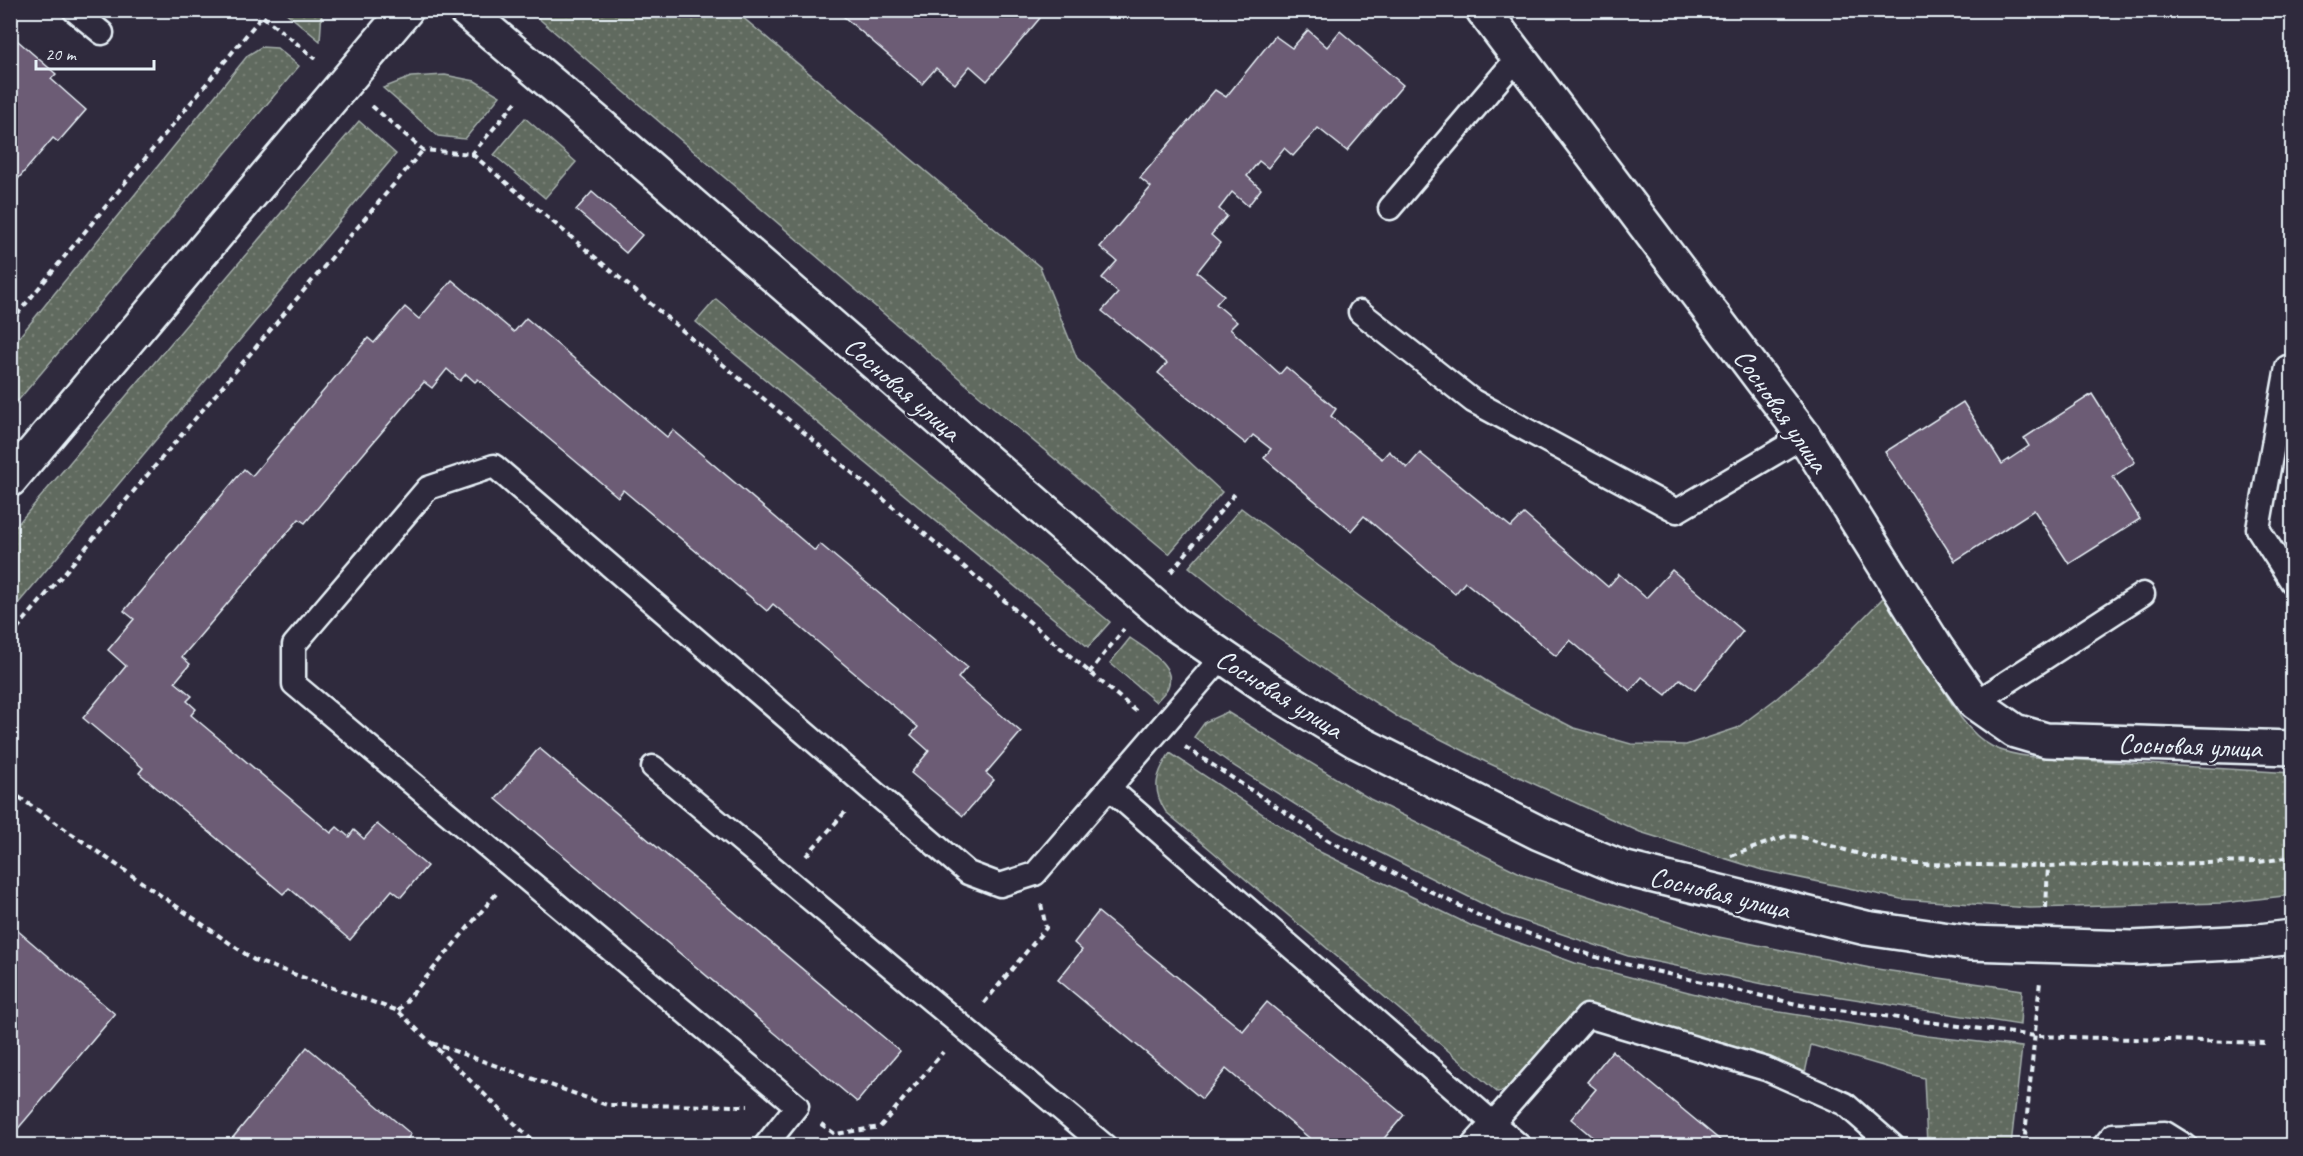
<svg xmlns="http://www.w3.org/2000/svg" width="2303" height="1156" viewBox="0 0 2303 1156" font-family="Caveat,sans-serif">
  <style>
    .grass { fill: url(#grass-dots); stroke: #a4aeab; stroke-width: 1.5 }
    .building { fill: #6c5b75; stroke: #e8f1f8; stroke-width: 1.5 }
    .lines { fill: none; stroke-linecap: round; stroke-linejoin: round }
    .lane-casing { stroke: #e8f1f8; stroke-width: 27 }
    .street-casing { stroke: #e8f1f8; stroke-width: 38 }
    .secondary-casing { stroke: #e8f1f8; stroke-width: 38 }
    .path { stroke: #e8f1f8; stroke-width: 4; stroke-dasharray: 6 4.5; stroke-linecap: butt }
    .lane { stroke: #2f2a3d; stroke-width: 22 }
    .street { stroke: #2f2a3d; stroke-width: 33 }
    .secondary { stroke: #2f2a3d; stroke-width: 33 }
    .labels { text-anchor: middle; stroke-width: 5; stroke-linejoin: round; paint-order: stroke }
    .street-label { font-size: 28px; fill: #e8f1f8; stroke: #2f2a3d }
  </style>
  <defs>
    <pattern id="grass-dots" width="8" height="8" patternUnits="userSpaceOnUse" patternTransform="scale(1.5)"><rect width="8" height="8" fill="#616a5e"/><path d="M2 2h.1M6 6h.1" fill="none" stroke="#788076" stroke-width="1.8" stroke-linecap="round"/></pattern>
  </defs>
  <rect width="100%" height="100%" fill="#2f2a3d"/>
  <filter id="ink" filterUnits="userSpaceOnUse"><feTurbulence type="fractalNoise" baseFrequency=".0167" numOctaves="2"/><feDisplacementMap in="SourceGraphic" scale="12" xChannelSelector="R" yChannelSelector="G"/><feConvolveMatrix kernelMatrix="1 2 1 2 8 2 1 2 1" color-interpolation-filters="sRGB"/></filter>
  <g filter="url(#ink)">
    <g class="grass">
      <polygon points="284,11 322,11 320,41"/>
      <polygon points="530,11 735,11 1040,267 1077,358 1222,492 1169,554 1001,414"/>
      <polygon points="261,47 277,48 299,66 11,409 11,347 248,55"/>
      <polygon points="445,75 475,81 500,96 465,139 438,136 383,88 411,77"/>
      <polygon points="525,118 576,162 545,198 494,155"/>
      <polygon points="359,121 396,154 11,612 11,532"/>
      <polygon points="716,299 1110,622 1088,647 696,322"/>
      <path d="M1241 508 1399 626 1504 692 1574 728 1631 744 1686 745 1737 728 1777 698 1821 661 1884 597 1961 718C1982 746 1999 753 2033 757L2292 773V895L2223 903 2030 908 1901 899 1762 870 1640 832 1486 762 1401 719 1335 677 1259 624 1189 567Z"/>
      <path d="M1130 638C1145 649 1177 665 1168 687 1166 692 1160 697 1156 702L1110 663Z"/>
      <polygon points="1227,712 1370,799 1526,876 1709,935 1870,968 2022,990 2020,1025 1778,987 1628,956 1505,915 1339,832 1234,766 1194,737 1205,722"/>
      <path d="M1170 753 1320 852 1472 926 1575 963 1743 1006 1927 1036 2022 1047 2011 1145H1927L1924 1078 1811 1045 1805 1073 1771 1057 1588 1005 1515 1086 1507 1091 1497 1092 1166 812C1151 789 1156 774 1170 753Z"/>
    </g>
    <g class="building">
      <polygon points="836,10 1031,10 1040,18 987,81 970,66 955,84 936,68 922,84"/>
      <polygon points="1308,30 1327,47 1340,31 1403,85 1347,151 1318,128 1293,156 1284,148 1268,168 1259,161 1247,176 1261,189 1248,206 1232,192 1219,209 1227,216 1211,235 1220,243 1197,272 1224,295 1216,304 1237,322 1230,329 1280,374 1286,367 1336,409 1331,416 1382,459 1389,451 1407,468 1420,453 1511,527 1524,514 1608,587 1619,574 1646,598 1672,570 1743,631 1695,690 1680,679 1666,695 1642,677 1630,691 1570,640 1556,656 1465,582 1455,594 1364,516 1351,531 1264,458 1271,449 1253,435 1246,444 1158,373 1167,363 1102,311 1118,293 1102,278 1117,261 1100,247 1151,187 1140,178 1215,90 1226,97 1275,36 1292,48"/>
      <polygon points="10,34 56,74 51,79 86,110 58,142 53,138 18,179 10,173"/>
      <polygon points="592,192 642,235 626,253 576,210"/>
      <polygon points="452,280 514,332 526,318 667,437 673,430 815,551 820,544 967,667 958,678 1021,732 986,773 994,780 963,816 911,773 929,751 911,735 918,727 773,604 767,611 623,490 618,497 478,379 475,382 466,374 460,381 447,369 432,388 424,382 305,523 299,519 182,657 190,664 175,682 192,696 187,701 196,709 191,715 331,833 337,827 349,837 354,830 364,839 377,824 427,866 401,897 392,890 350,940 289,888 283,894 139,773 143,768 83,718 126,666 108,650 134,619 124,611 244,469 252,476 368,338 374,343 405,307 419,319"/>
      <polygon points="2092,394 2135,462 2113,477 2140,519 2069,564 2034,510 1955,561 1885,452 1963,402 2002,464 2029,446 2024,438"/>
      <polygon points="539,748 900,1051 857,1102 496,799"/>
      <polygon points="1098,912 1243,1031 1267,1002 1404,1115 1381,1142 1385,1146 1319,1146 1226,1069 1202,1099 1058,980 1082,950 1074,943"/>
      <polygon points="10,924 115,1014 10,1138"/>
      <polygon points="307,1047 411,1134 402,1146 226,1146"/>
      <polygon points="1612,1051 1727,1146 1603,1146 1571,1119 1596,1089 1587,1082"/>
    </g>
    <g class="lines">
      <g class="lane-casing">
        <g id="lane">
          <polyline points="74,10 102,33"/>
          <polyline points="1390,208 1519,56"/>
          <polyline points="1360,312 1473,401 1677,511 1804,436"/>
          <polyline points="2292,367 2287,367 2258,529 2292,582"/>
          <polyline points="1975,703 2143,594"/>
          <polyline points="653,767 1105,1146"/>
          <polyline points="1109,788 1493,1123 1472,1146"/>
          <polyline points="765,1146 797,1106 294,684 294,645 428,488 494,466 968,873 1000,885 1035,874 1222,657"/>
          <polyline points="1520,1146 1493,1123 1587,1016 1766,1069 1845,1104 1893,1146"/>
          <polyline points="2104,1146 2113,1135 2165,1133 2186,1146"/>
        </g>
      </g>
      <g class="street-casing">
        <polyline id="street" points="1483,10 1804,436 1937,649 1975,703 2015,731 2046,740 2292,748"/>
      </g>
      <g class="secondary-casing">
        <g id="secondary">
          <polyline points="465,10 599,124 1175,624 1273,691 1356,741 1539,833 1622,868 1866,928 1970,943 2132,948 2251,942 2292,937"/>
          <polyline points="10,480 406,10"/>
        </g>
      </g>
      <g class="path">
        <polyline points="255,10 316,59"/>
        <polyline points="372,106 423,150 472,154 516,102"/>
        <polyline points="472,154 1136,711"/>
        <polyline points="10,323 262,16"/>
        <polyline points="1171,572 1237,491"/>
        <polyline points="10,637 423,150"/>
        <polyline points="1089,673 1124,629"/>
        <polyline points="1185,747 1329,841 1486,919 1599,958 1801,1005 2035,1036 2266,1043"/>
        <polyline points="10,791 254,960 398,1011 538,1146"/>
        <polyline points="806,856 847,810"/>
        <polyline points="1731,856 1786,836 1801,837 1876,859 1917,864 2048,866 2259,862 2292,857"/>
        <polyline points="2046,908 2048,866"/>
        <polyline points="984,1003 1046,928 1041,904"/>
        <polyline points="398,1011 496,894"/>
        <polyline points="432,1043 607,1105 748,1106"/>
        <polyline points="821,1124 835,1134 880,1127 943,1052"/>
        <polyline points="2024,1146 2040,981"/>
      </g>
      <use href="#lane" class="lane"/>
      <use href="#street" class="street"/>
      <use href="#secondary" class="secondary"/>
    </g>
  </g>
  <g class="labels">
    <g class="street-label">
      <text transform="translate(903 388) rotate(41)" y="10">Сосновая улица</text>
      <text transform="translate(1782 410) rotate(55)" y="10">Сосновая улица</text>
      <text transform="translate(1280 693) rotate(32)" y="10">Сосновая улица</text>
      <text transform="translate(2190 745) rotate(2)" y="10">Сосновая улица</text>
      <text transform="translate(1720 892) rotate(14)" y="10">Сосновая улица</text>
    </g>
  </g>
  <rect width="2303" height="1156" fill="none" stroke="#2f2a3d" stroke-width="36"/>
  <rect x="18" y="18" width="2267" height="1120" fill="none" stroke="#e8f1f8" stroke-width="2" filter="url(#ink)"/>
  <path d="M36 60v9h118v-9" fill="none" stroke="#e8f1f8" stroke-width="3"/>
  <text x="45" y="60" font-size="18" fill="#e8f1f8" stroke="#2f2a3d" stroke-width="4.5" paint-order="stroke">20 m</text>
</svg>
